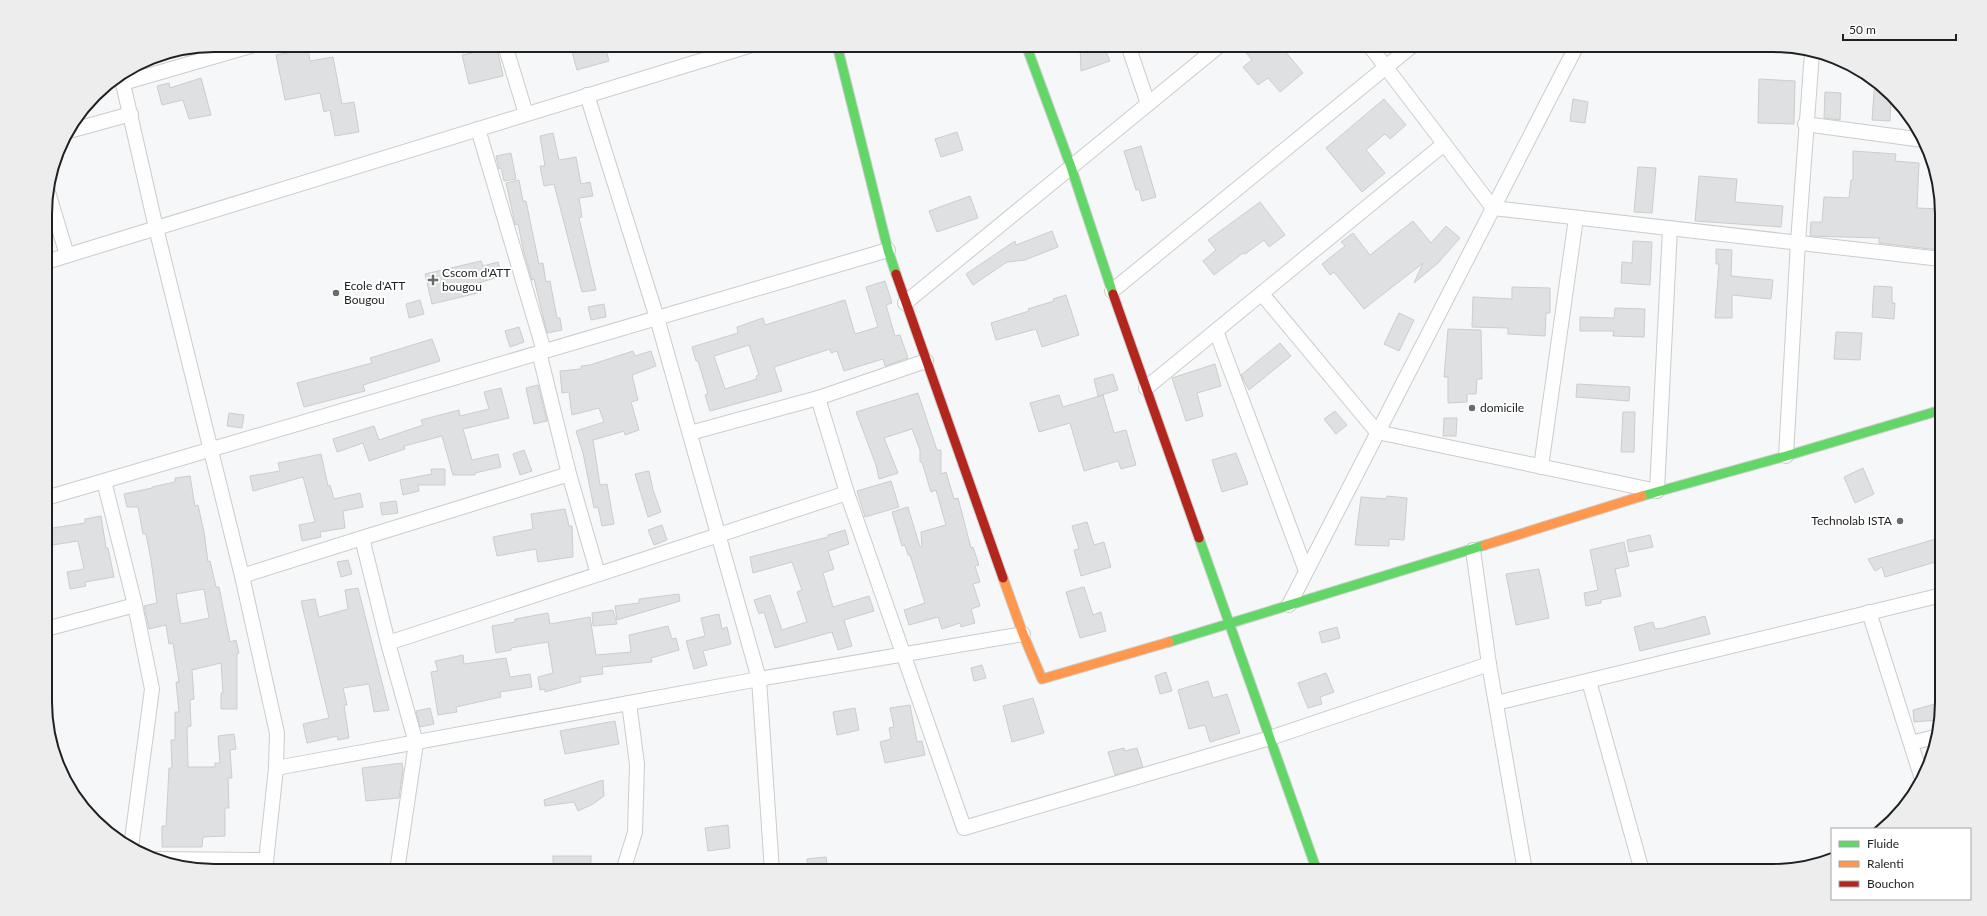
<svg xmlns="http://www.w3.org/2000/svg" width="1987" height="916" viewBox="0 0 1987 916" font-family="Lato,sans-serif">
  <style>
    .building { fill: #dfe0e1; stroke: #cccdcd; fill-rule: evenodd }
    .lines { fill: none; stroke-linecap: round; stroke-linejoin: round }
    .street-casing { stroke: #cbcccd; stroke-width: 16 }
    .fast-casing { stroke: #cbcccd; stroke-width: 11 }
    .slow-casing { stroke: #cbcccd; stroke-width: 11 }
    .jam-casing { stroke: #cbcccd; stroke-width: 11 }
    .street { stroke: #fefefe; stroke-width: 14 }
    .fast { stroke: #63d668; stroke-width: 9 }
    .slow { stroke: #ff974d; stroke-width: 9 }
    .jam { stroke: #b3261e; stroke-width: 9 }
    .poi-dot { fill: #6a6b6c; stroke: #fff; stroke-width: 1.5 }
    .labels { text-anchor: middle; stroke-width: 4; stroke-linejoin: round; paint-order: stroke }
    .poi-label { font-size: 12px; fill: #1f2021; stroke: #fff; text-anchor: start }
    .rim { fill: none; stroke: #1f2021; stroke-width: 2 }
  </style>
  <rect width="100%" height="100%" fill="#f6f7f8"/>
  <g class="building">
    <polygon points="570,45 605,45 609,61 577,70"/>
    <polygon points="1080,45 1103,45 1110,61 1081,71"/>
    <polygon points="1251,45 1280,45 1303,73 1280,92 1268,78 1258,85 1243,67 1252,60 1244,50"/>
    <polygon points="497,48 503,76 469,84 462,55"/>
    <polygon points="308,49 310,61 333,57 342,104 354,102 359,132 335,136 330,110 324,112 320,93 285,100 276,55"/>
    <polygon points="201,78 211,115 189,119 183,100 162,105 157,86 169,83 170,88"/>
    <polygon points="1759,79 1795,81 1794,124 1758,123"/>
    <polygon points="1875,79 1891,96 1890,121 1872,120"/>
    <polygon points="1825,92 1841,93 1840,120 1824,118"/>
    <polygon points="1384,99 1406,125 1390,139 1385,134 1366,150 1385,173 1362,192 1326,148"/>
    <polygon points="1573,99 1588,102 1585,123 1570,121"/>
    <polygon points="957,132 963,150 941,157 935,139"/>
    <polygon points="553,133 559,160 576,157 581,184 590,182 593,196 579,198 582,217 579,218 596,290 582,292 554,184 544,186 540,166 545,166 540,136"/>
    <polygon points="1141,146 1156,197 1142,201 1139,189 1136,190 1124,151"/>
    <polygon points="1853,151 1896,154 1895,161 1919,163 1917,208 1941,209 1939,250 1879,243 1879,238 1810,236 1811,222 1822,222 1824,197 1849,198 1851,180 1853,180"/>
    <polygon points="511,153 516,179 504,181 501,168 499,169 496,156"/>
    <polygon points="1638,167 1656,168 1652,213 1634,212"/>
    <polygon points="1699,176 1737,179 1735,202 1783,206 1781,227 1695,221"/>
    <polygon points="519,180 523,201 526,201 539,264 543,263 546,282 550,281 557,318 560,318 562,330 547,333 534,279 532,280 524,253 518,224 515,225 514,219 506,183"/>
    <polygon points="970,196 978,218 937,232 929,211"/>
    <polygon points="1260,202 1285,235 1269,247 1264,240 1245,254 1243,253 1214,275 1203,261 1216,250 1208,240"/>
    <polygon points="1413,221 1431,243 1446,226 1460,238 1438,263 1414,283 1423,263 1364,309 1334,272 1330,275 1322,264 1345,246 1341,242 1353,233 1370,255"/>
    <polygon points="1052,231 1058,247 1025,260 1007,262 973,285 966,274 1015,241 1016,245"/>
    <polygon points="1633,241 1652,242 1650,285 1621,283 1622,262 1632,263"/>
    <polygon points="1716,249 1732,250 1731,276 1773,280 1771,299 1732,295 1732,318 1715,318 1719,264 1716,264"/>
    <polygon points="481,261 483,266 498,262 502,276 475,284 478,293 432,304 425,274"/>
    <path d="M885 281 892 303 886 305 895 336 900 335 908 358 885 366 883 359 844 371 837 351 831 353 830 349 774 367 782 391 710 411 705 395 708 394 698 361H696L692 347 738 333 737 327 763 318 765 325 845 300 855 334 878 327 866 287ZM749 345 759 375 756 376 757 379 725 389 714 356Z"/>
    <polygon points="1874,286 1892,287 1892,303 1895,303 1894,319 1872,317"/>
    <polygon points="1512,287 1550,288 1550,313 1546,313 1545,336 1508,334 1508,328 1472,327 1473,297 1512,299"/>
    <polygon points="1066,295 1079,335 1042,347 1036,329 996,340 991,323 1029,311 1028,309 1054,301 1053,299"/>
    <polygon points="420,300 424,314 409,318 406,304"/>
    <polygon points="604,304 606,317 591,320 588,307"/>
    <polygon points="1615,308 1645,309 1644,337 1613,336 1614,331 1580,331 1580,317 1614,318"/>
    <polygon points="1399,313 1414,320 1399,351 1384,344"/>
    <polygon points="519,327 524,342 510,347 505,331"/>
    <polygon points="1448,329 1481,330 1482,379 1477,379 1476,394 1467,394 1467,402 1448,403 1448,377 1444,377"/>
    <polygon points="1836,332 1862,333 1860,360 1834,359"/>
    <polygon points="432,339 440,361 363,385 365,391 304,407 297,383 372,363 370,358"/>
    <polygon points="1280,343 1291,356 1249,390 1241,375"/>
    <polygon points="633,351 635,356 651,351 656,366 632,375 638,400 631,402 639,430 625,435 624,431 593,440 600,485 607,484 614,524 602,526 598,507 594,508 583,453 576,431 604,422 599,408 572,415 569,392 562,393 560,371 581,369 581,366 590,365"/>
    <polygon points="1215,364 1221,386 1197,393 1203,416 1186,421 1172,378"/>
    <polygon points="1113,374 1118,390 1098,396 1094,379"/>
    <polygon points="1577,384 1630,387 1629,401 1576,397"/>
    <polygon points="538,385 547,421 534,424 526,388"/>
    <polygon points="501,388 509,418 463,429 472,460 498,454 501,467 475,473 475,475 453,475 442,436 404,446 405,449 369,461 363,443 337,452 333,439 374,426 379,440 423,425 421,420 459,410 460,416 489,409 484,392"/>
    <polygon points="918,393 937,450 941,450 941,474 946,472 954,499 958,498 971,548 973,547 979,565 975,566 980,582 973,584 980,606 971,609 975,623 961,627 960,623 942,629 938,617 909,625 904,610 925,603 910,555 908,555 905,545 902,546 892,512 908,507 920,547 922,547 921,532 946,525 936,490 931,492 922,462 920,462 920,450 912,429 884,438 898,473 879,479 876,465 856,412"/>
    <polygon points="1059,395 1063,407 1103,395 1114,433 1126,430 1136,465 1121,469 1118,461 1084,471 1070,423 1039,432 1030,403"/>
    <polygon points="1335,411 1347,425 1336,434 1324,419"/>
    <polygon points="1623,412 1635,412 1634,452 1621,452"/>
    <polygon points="229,413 244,415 242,428 227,426"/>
    <polygon points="1444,418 1457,418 1456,436 1443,436"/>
    <polygon points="524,450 532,471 520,475 513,454"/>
    <polygon points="1236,453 1248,484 1222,492 1212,460"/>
    <polygon points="321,454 328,486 330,485 334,499 360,493 363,507 343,511 345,528 320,532 321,537 302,541 299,525 315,522 303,477 253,491 250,476 280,471 278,463"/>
    <polygon points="1863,468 1874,494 1855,503 1844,477"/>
    <polygon points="431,469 445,469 445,485 418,485 419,491 403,495 400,480 432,474"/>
    <polygon points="649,471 653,490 661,512 648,517 635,474"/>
    <path d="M190 476 195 506 198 505 204 532 208 562 210 561 216 587H219L230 642 236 640 239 653 237 654V709H221V693H223L221 663 192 670 194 699 190 700 191 726 187 727 188 767H215V763H220L218 736 234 734 236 749 230 750 232 778H228L229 808H225V836L203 837 202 847H162V826H166L169 768H172L171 740H175V712H179L176 682H179L173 643 169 644 166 625 149 629 144 606 157 603 151 560 146 534H143L138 507H127L124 494 152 488V487L175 482V478ZM204 589 209 618 181 624 176 594Z"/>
    <polygon points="891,481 899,507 865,517 857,491"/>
    <polygon points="1387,496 1407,498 1404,540 1389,539 1389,546 1355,545 1361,497 1386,499"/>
    <polygon points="396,501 398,513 382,515 380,503"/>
    <polygon points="565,509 569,526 572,526 573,557 538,562 536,549 497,556 493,537 533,529 531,514"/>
    <polygon points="101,516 106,548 108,548 114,577 85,582 86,586 70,589 67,572 84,569 78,541 46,546 46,529 85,523 85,519"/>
    <polygon points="1087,522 1094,545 1104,542 1111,567 1081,576 1074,550 1079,549 1072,526"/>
    <polygon points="662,525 667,540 654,545 648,530"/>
    <polygon points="845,530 849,544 828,551 834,569 823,573 833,607 869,596 874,611 844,620 852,646 838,650 832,632 775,648 764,612 759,614 754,600 770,595 782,630 807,622 797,592 802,590 792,562 753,573 750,557 828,537 828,535"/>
    <polygon points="1650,535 1653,547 1629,552 1627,540"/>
    <polygon points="1942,537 1942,560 1885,577 1882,567 1875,571 1868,559"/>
    <polygon points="1624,542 1629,566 1615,569 1621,596 1601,600 1601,603 1586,606 1584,593 1598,590 1590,550"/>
    <polygon points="348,560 352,574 341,577 337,562"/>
    <polygon points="1539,569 1549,618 1516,625 1506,574"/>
    <polygon points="1084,587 1093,615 1101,612 1106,631 1080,638 1066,592"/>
    <polygon points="358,588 389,710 374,712 369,684 343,688 347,705 344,705 349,738 338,740 337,736 307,743 303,724 329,718 301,601 315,599 319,617 348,609 345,590"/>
    <polygon points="679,594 680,601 617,620 615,606 639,603 639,599"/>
    <polygon points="613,610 617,624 593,626 592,613"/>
    <polygon points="548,613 550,624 590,617 596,655 631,652 629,635 668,626 672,639 676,638 679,650 651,658 652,662 602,667 603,674 580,677 581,682 545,692 545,689 540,690 538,677 553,673 548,642 511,648 511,650 496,653 492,626 515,622 515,619"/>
    <polygon points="719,614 722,629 727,627 731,644 703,651 707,665 694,669 686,641 705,636 701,618"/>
    <polygon points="1705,616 1710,634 1640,651 1634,627 1653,622 1655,629 1663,628"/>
    <polygon points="1337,627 1340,638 1322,643 1319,632"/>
    <polygon points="463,655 464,664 506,658 510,677 530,674 532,687 500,692 501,697 456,707 457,712 438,715 431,672 438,671 435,661"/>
    <polygon points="982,665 986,678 974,681 971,668"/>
    <polygon points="1166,672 1172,691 1160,694 1155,676"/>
    <polygon points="1326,673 1334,692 1320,697 1322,704 1308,708 1298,683"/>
    <polygon points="1208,681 1213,698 1227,694 1240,733 1210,742 1205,725 1189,729 1178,690"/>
    <polygon points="1033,698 1044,733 1012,742 1003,706"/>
    <polygon points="1942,702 1938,720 1914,722 1913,710"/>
    <polygon points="910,705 917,742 922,741 925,755 885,763 880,742 891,739 889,728 894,727 890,708"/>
    <polygon points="430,708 434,724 420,727 416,711"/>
    <polygon points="855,708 859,730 837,735 833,712"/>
    <polygon points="615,721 619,744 565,754 560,731"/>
    <polygon points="1124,748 1125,751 1137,748 1143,767 1115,775 1108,752"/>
    <polygon points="402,763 403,770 399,798 366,801 362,768"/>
    <polygon points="603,780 604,796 593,804 578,811 574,802 545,806 544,800"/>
    <polygon points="728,825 730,848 708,851 705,828"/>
    <rect x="553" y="856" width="38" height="15"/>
    <polygon points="826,857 828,871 808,871 807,859"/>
  </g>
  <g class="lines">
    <g class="street-casing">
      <g id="street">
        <polyline points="505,45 526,114"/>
        <polyline points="1128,45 1148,104"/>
        <polyline points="1369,45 1493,208 1941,259"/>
        <polyline points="121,75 156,228 242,576 277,733 276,768 265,871"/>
        <polyline points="123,83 254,45"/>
        <polyline points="587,95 657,318 759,679 772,871"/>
        <polyline points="1805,124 1923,140"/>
        <polyline points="478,129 544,351"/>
        <polyline points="69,131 131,114"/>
        <polyline points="48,192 67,255"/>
        <polyline points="46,262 752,45"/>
        <polyline points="1112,291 1413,45"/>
        <polyline points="1262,294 1377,432 1657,491 1670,228"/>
        <polyline points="905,303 1220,45"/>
        <polyline points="1216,331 1306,571"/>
        <polyline points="539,352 569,474 598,574"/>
        <polyline points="1146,388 1444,144"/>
        <polyline points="818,398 847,493 964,828 1270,738 1489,664"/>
        <polyline points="690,433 818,398 926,361"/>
        <polyline points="1786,456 1798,242 1812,53"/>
        <polyline points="1541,467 1576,218"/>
        <polyline points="104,481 135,605 152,689 131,847"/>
        <polyline points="46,498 888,250"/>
        <polyline points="362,538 569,474"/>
        <polyline points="1473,550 1489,664 1525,871"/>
        <polyline points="242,576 362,538 388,643 416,743 397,871"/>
        <polyline points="1289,605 1577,45"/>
        <polyline points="1869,612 1922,779"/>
        <polyline points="46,629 135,605"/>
        <polyline points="388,643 847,493"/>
        <polyline points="1589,681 1642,871"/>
        <polyline points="1496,703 1942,595"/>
        <polyline points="1911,743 1935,737"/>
        <polyline points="276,768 759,679 1023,634"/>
        <polyline points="154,859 266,860"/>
        <polyline points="623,871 635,832 637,764 629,703"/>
      </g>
    </g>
    <g class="fast-casing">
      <g id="fast">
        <polyline points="837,45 888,250 896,274"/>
        <polyline points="1026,45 1071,167 1113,294"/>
        <polyline points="1642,496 1786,456 1941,410"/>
        <polyline points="1199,538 1317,871"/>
        <polyline points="1169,642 1485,545"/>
      </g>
    </g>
    <g class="slow-casing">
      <g id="slow">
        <polyline points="1485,545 1642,496"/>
        <polyline points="1003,578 1023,634 1042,679 1169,642"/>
      </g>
    </g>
    <g class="jam-casing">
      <g id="jam">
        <polyline points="896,274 1003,578"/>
        <polyline points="1113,294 1199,538"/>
      </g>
    </g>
    <use href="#street" class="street"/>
    <use href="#fast" class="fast"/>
    <use href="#slow" class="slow"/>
    <use href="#jam" class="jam"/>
  </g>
  <g class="poi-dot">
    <path d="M431 274h4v4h4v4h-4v4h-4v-4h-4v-4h4z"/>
    <circle cx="336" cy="293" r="4"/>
    <circle cx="1472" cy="408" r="4"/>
    <circle cx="1900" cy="521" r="4"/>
  </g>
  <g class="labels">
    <g class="poi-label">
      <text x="442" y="277">Cscom d'ATT<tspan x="442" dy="14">bougou</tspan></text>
      <text x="344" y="290">Ecole d'ATT<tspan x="344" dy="14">Bougou</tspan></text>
      <text x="1480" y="412">domicile</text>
      <text x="1892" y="525" text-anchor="end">Technolab ISTA</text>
    </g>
  </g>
  <path d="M0 0H1987V916H0ZM214 52H1773A162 162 0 0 1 1935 214V702A162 162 0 0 1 1773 864H214A162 162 0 0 1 52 702V214A162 162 0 0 1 214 52Z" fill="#ededed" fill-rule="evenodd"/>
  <path class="rim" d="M214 52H1773A162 162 0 0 1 1935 214V702A162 162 0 0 1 1773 864H214A162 162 0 0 1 52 702V214A162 162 0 0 1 214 52Z"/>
  <rect x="1831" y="828" width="140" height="72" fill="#ffffff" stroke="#a5a6a6"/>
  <rect x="1839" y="841" width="20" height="6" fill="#63d668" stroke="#a5a6a6"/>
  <text x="1867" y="848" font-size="12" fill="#1f2021">Fluide</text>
  <rect x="1839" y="861" width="20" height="6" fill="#ff974d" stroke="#a5a6a6"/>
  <text x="1867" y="868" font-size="12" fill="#1f2021">Ralenti</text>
  <rect x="1839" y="881" width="20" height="6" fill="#b3261e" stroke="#a5a6a6"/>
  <text x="1867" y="888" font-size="12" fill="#1f2021">Bouchon</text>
  <path d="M1843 34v6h113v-6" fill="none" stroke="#1f2021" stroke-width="2"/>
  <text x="1849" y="34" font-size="12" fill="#1f2021" stroke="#ffffff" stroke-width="3" paint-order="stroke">50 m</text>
</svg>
